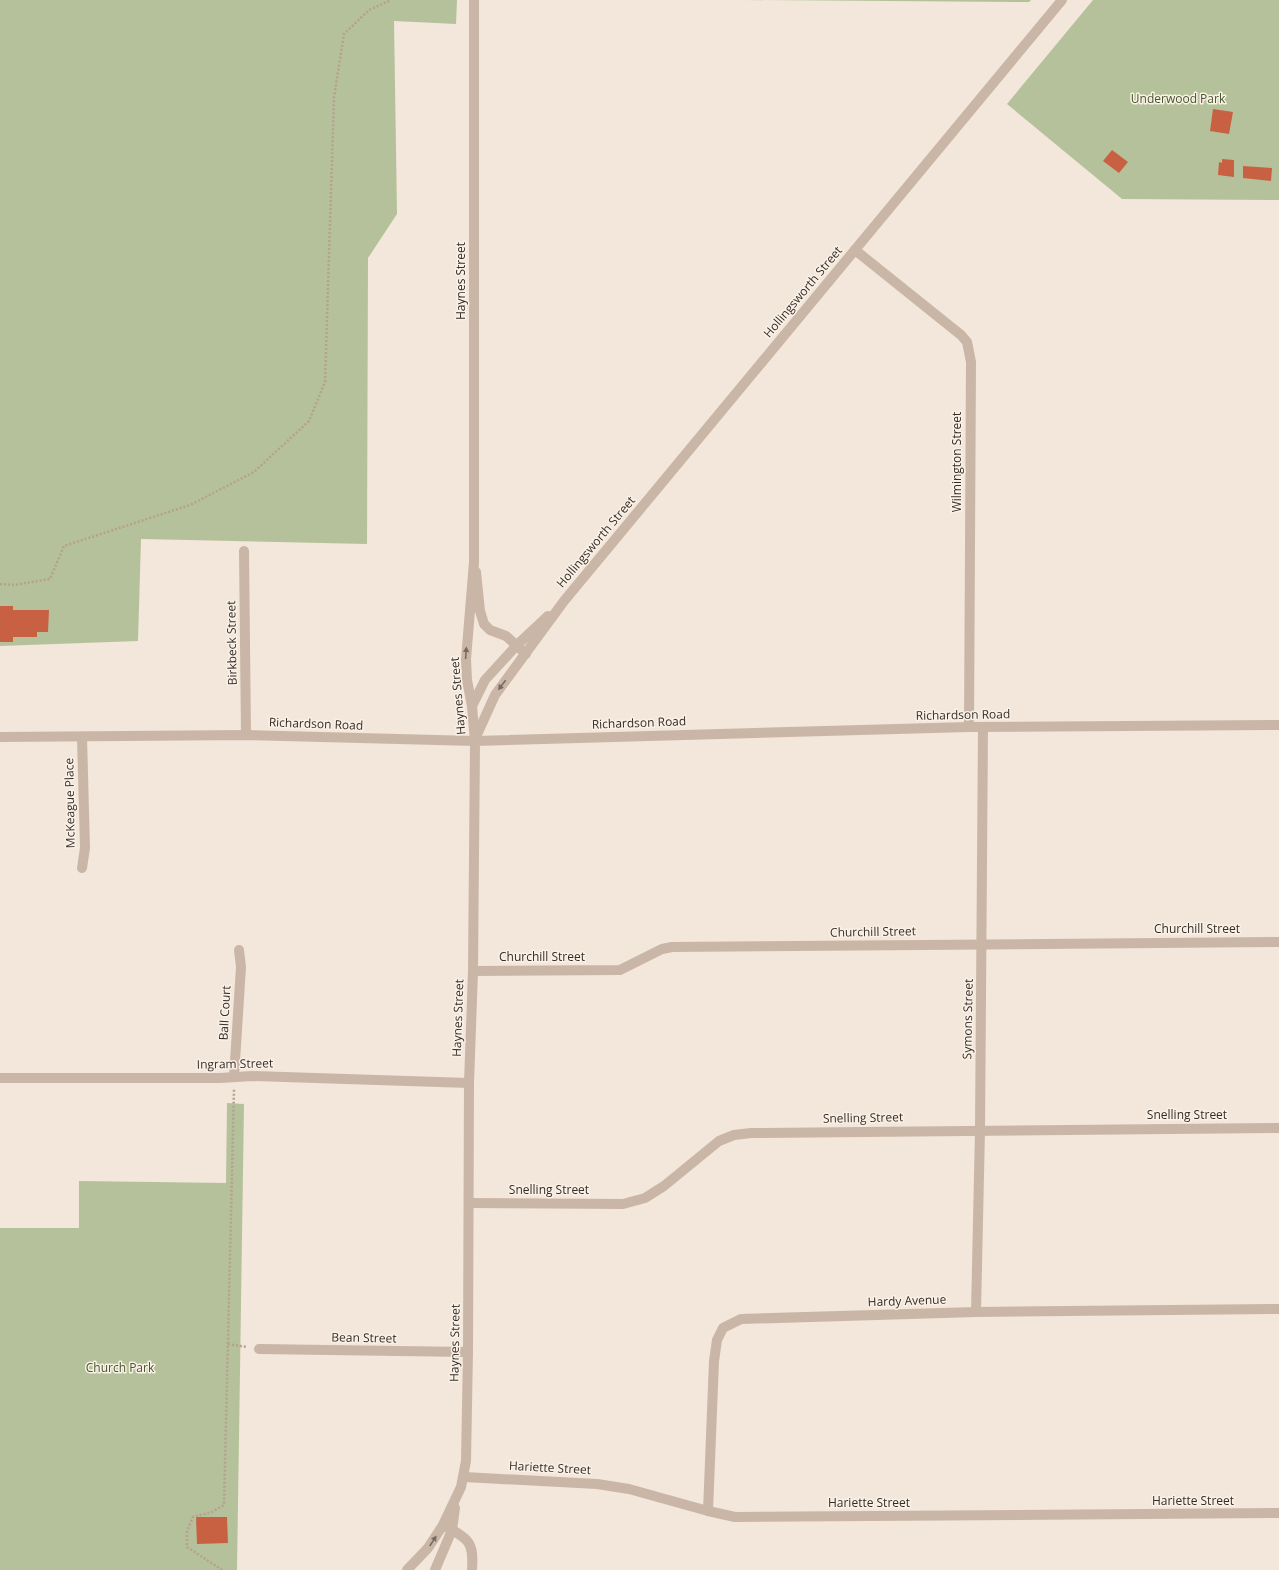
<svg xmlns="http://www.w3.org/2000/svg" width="1279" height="1570" viewBox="0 0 1279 1570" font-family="'Open Sans',sans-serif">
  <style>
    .green { fill: #b5c19a }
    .building { fill: #c86142 }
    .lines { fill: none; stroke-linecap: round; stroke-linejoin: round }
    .path { stroke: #b6a090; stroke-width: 2.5; stroke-dasharray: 2 2; stroke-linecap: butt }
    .minor { stroke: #cab6a6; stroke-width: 10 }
    .tertiary { stroke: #cab6a6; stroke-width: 10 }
    .oneway { fill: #796a60 }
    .labels { text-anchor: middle; stroke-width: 3; stroke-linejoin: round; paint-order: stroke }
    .park-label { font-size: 12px; fill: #46552a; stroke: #faf1e7 }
    .street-label { font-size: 12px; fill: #362c27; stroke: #faf1e7 }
  </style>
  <rect width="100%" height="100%" fill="#f2e7da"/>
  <g class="green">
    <polygon points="0,0 457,0 456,24 394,21 397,214 368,258 367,544 141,539 138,641 0,646"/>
    <polygon points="745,0 1031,0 1029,2"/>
    <polygon points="1093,0 1279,0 1279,200 1122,199 1007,104"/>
    <polygon points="227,1103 244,1104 237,1570 0,1570 0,1228 79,1228 79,1181 226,1183"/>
  </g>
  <g class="building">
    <polygon points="1213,109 1233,112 1229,134 1210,131"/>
    <polygon points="1112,150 1128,162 1119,173 1103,161"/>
    <polygon points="1222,159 1234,160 1234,177 1218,175 1219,162 1222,163"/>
    <polygon points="1243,166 1272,168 1271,181 1243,178"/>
    <polygon points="0,606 13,606 13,610 49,610 48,632 37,632 37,637 13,637 13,642 0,642"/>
    <polygon points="196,1517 227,1517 228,1543 197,1544"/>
  </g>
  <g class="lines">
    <g class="path">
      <polyline points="0,584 14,585 50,579 64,546 190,505 254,472 309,421 325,382 334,97 344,34 369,10 391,0"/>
      <polyline points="228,1344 247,1347"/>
      <polyline points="222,1570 187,1547 187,1531 193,1517 212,1512 224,1505 234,1089"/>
    </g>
    <g class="minor">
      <polyline points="855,250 961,335 967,342 971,362 969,727"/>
      <polyline points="244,551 246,735"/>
      <polyline points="476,572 480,611 484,624 490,630 506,636 526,654"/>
      <polyline points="0,737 246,735 475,741"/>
      <polyline points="82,737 85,848 82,868"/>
      <polyline points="473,971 620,970 662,949 672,947 1279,942"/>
      <polyline points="234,1077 241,967 239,950"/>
      <polyline points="0,1078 220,1078 252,1076 469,1083"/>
      <polyline points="469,1203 623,1204 645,1198 664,1186 719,1141 734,1135 751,1133 1279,1128"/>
      <polyline points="976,1312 980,1130 983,727"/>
      <polyline points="259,1349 468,1352"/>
      <polyline points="464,1477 597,1484 629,1489 708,1511 735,1517 1279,1513"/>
      <polyline points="708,1511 714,1361 717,1340 723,1328 741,1319 976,1312 1279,1309"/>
      <path d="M445 1526C469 1539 474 1542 472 1570"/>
    </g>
    <g class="tertiary">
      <polyline points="472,706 485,680 517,645 548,616"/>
      <polyline points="475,739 495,695 564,601 1062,0"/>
      <polyline points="475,741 969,727 1279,725"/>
      <polyline points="407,1570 428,1548 443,1525 461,1487 466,1461 468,1352 469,1083 473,971 475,741 472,706 467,680 466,659 474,562 474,0"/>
      <polyline points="435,1570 452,1530 455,1508"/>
    </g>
  </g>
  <defs><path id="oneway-solid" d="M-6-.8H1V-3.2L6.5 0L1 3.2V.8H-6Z"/></defs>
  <g class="oneway">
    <use href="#oneway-solid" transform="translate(466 653) rotate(-86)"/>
    <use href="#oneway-solid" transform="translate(502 685) rotate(127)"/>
    <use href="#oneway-solid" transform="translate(433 1541) rotate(-57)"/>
  </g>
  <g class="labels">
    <g class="park-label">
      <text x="1178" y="103">Underwood Park</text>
      <text x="120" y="1372">Church Park</text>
    </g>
    <g class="street-label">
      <text transform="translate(461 281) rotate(-90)" y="4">Haynes Street</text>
      <text transform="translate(803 292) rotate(-50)" y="4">Hollingsworth Street</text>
      <text transform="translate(957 462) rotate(-90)" y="4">Wilmington Street</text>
      <text transform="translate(596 542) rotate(-50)" y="4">Hollingsworth Street</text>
      <text transform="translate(232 643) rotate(-91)" y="4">Birkbeck Street</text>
      <text transform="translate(458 696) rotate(-95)" y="4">Haynes Street</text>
      <text transform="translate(963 715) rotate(-1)" y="4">Richardson Road</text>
      <text transform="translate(639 723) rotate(-2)" y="4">Richardson Road</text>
      <text transform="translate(316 724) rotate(2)" y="4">Richardson Road</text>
      <text transform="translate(70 803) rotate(-91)" y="4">McKeague Place</text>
      <text x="1197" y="933">Churchill Street</text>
      <text transform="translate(873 932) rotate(-1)" y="4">Churchill Street</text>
      <text x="542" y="961">Churchill Street</text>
      <text transform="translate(225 1013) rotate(-87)" y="4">Ball Court</text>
      <text transform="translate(458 1018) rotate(-88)" y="4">Haynes Street</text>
      <text transform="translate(968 1019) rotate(-89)" y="4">Symons Street</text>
      <text transform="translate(235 1064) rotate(-1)" y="4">Ingram Street</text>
      <text x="1187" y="1119">Snelling Street</text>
      <text transform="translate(863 1118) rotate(-1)" y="4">Snelling Street</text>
      <text x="549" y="1194">Snelling Street</text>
      <text transform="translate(907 1301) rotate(-2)" y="4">Hardy Avenue</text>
      <text transform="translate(364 1338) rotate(1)" y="4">Bean Street</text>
      <text transform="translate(455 1343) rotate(-89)" y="4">Haynes Street</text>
      <text transform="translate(550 1468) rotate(3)" y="4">Hariette Street</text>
      <text x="1193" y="1505">Hariette Street</text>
      <text x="869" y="1507">Hariette Street</text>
    </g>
  </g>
</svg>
